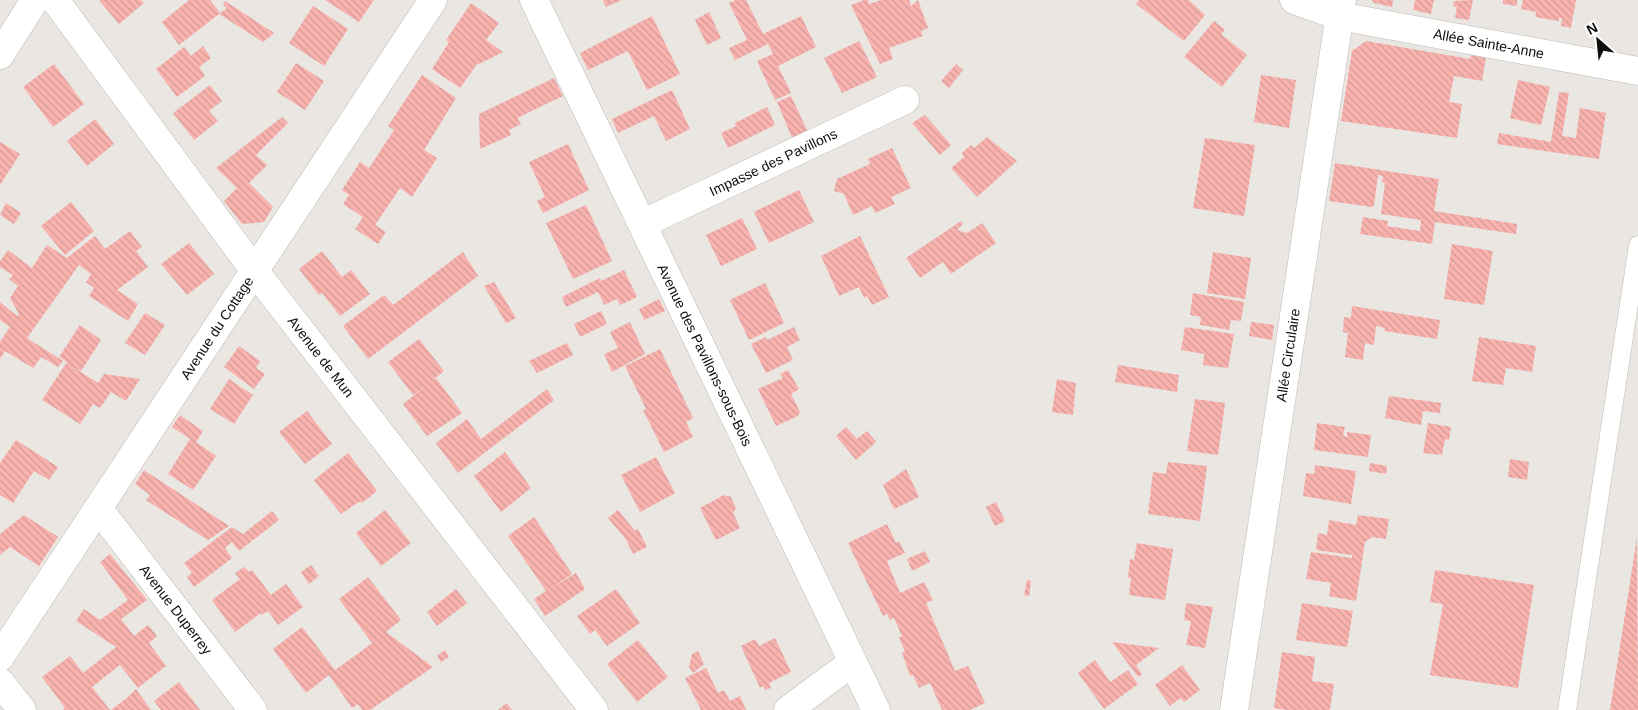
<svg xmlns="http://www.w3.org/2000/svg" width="1638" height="710" viewBox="0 0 1638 710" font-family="Arial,sans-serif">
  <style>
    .building { fill: url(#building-back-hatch) }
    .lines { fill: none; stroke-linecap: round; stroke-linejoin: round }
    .lane-casing { stroke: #bcb8b5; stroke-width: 19 }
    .street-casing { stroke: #bcb8b5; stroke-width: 29 }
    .lane { stroke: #fff; stroke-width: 18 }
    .street { stroke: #fff; stroke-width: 28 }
    .labels { text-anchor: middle; stroke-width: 4; stroke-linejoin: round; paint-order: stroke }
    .street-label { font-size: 14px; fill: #0f0d0c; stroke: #fff }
  </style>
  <defs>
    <pattern id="building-back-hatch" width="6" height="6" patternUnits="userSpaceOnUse" patternTransform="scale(1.25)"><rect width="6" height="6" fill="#f9b3af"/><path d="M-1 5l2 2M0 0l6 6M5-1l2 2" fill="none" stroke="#d49995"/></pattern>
  </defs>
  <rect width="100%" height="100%" fill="#eae6e2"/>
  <g class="building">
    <polygon points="99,0 141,0 144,3 119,24"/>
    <polygon points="189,0 210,0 220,13 227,8 223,5 225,1 274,33 263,42 219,14 179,45 162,22"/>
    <polygon points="325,0 374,0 359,22"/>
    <polygon points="603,0 622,0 606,7"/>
    <polygon points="736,0 746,0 763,34 801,16 816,47 778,66 791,93 775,100 757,61 773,54 768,44 735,60 729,48 747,40 729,3"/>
    <polygon points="864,0 868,0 869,4 881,0 909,0 911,6 918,0 928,28 921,31 923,36 889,48 893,59 880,64 851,5"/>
    <polygon points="1139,0 1189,0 1205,15 1184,41 1136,4"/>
    <polygon points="1372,0 1393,0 1392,7 1374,3"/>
    <polygon points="1415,0 1434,0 1431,14 1413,10"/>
    <polygon points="1473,0 1469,20 1455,18 1457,7 1453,6 1454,1"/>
    <polygon points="1503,0 1517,0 1517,6 1503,4"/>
    <polygon points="1523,0 1576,0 1571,28 1561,26 1562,18 1559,18 1559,21 1535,17 1536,12 1521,9"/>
    <polygon points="471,3 499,23 486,40 503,52 479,64 478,63 460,88 432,69 449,42 446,40"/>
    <polygon points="313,6 348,29 324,66 289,43"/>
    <polygon points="709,12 721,38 707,45 695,20"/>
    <polygon points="652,16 680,74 647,90 628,51 588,70 580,53"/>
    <polygon points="1214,21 1225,30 1221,34 1247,55 1222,87 1184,57"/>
    <polygon points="859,41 877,77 842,93 824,58"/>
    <polygon points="1366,41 1470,59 1471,55 1486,58 1482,81 1454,76 1449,102 1462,104 1457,138 1341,121 1352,51"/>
    <polygon points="203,46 211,58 199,67 205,76 177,97 156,69 184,47 191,56"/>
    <polygon points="296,63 324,81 305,110 277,92"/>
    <polygon points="54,64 84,104 53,127 23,87"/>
    <polygon points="956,64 963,70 949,88 941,81"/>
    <polygon points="422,75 456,98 424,150 437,158 412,197 400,188 375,225 386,232 378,244 355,229 363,217 343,204 349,195 342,190 360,162 369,168 394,130 388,126"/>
    <polygon points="1261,75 1296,80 1289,128 1254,122"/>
    <polygon points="554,78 563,96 517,118 521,124 509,130 511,135 480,149 479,114"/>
    <polygon points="1518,80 1550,87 1541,125 1510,118"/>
    <polygon points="210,85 222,101 209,111 218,121 194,140 173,113"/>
    <polygon points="672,90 690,129 666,141 654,116 618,133 612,119"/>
    <polygon points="1559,92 1569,93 1562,136 1576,138 1580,108 1606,113 1599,159 1497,144 1499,133 1551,142"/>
    <polygon points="791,96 808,132 793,140 777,102"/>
    <polygon points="767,107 775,125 728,148 721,133 736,126 735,123"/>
    <polygon points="925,115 951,145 940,155 912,123"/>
    <polygon points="282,117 288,123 256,155 267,165 249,183 273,207 264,222 242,224 224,201 237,188 216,168"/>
    <polygon points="95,119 114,144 87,166 67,141"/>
    <polygon points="987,137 1017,161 977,197 951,168 964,157 962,153 971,145 974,148"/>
    <polygon points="1205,138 1255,145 1244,216 1193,208"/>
    <polygon points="0,142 20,154 0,185"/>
    <polygon points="568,144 589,190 543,213 537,201 545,197 529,162"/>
    <polygon points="892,148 911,188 891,197 895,204 875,213 872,206 853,215 844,194 834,191 837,179 870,164 868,159"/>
    <polygon points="1335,163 1439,179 1434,211 1517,224 1516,234 1435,222 1432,244 1360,234 1363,217 1388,221 1387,226 1420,231 1421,220 1381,214 1385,183 1382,182 1383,176 1378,175 1374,206 1372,207 1329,201"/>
    <polygon points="799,190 814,222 769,243 754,212"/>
    <polygon points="71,202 94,231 65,255 41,226"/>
    <polygon points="6,203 21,213 14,224 0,215"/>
    <polygon points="586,205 612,261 573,279 546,223"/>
    <polygon points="742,218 757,249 721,266 706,235"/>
    <polygon points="961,221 963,224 957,230 967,233 982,223 996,243 951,274 943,262 920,278 906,258"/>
    <polygon points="130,231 142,247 136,251 148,267 117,290 138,304 128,321 89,296 94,288 86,282 91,274 79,265 27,338 63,361 58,367 41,357 33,368 5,351 0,359 0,342 10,327 0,320 0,302 17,316 19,314 10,298 18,286 9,279 13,275 0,267 0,261 8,250 32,268 47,245 67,258 95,236 105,249"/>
    <polygon points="860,236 889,297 872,305 867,296 864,298 859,287 839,296 821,256"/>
    <polygon points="189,243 214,274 187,295 161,264"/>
    <polygon points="1452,244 1493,251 1484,305 1444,299"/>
    <polygon points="322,251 342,277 351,270 370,294 340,316 322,293 319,295 299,269"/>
    <polygon points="463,252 478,276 368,359 343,326 384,295 393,305"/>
    <polygon points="1213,252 1251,258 1245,299 1207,293"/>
    <polygon points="624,270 637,297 620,305 617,299 604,305 598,292 566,307 562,297 600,278 601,281"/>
    <polygon points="494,282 516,318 506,323 484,286"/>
    <polygon points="765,283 784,323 749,340 730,300"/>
    <polygon points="1193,293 1244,302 1241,321 1231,320 1229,330 1200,325 1201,317 1190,315"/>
    <polygon points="659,299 665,311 644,320 639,309"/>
    <polygon points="1352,306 1440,320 1437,339 1384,331 1385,328 1376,326 1374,345 1365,343 1363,360 1345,357 1348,333 1343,332 1344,317 1351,318"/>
    <polygon points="601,311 607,324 580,337 574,324"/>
    <polygon points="145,313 165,325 145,355 125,343"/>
    <polygon points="630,322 645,354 612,372 604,354 618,348 610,332"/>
    <polygon points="1251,322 1274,325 1272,340 1249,336"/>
    <polygon points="80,325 101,340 81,371 73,367 98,383 104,374 140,379 126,401 111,392 100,408 93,404 80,424 42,400 67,362 59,357"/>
    <polygon points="794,327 800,340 787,347 793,360 766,373 751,344 766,337 767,340"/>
    <polygon points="1185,327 1234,334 1228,368 1203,365 1204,354 1181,350"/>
    <polygon points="1479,337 1536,346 1532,372 1506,368 1503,385 1472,381"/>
    <polygon points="419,339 444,371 430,382 436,378 462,413 427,436 403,404 427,385 413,395 388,362"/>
    <polygon points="567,343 573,355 537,373 529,361"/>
    <polygon points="239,346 260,361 256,368 265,374 254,389 224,367"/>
    <polygon points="660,349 693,418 686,422 693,437 664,452 643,410 646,409 625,366"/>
    <polygon points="1118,365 1179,375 1177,392 1115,382"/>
    <polygon points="788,370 799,389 791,394 800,412 798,416 776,426 758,389 783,378 780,374"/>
    <polygon points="229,379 253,395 234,424 210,409"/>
    <polygon points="1057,379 1076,383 1073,415 1052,412"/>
    <polygon points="547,389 554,400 458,473 436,443 467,419 481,439"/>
    <polygon points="1389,396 1441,403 1440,413 1423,411 1421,425 1385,418"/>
    <polygon points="1195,399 1225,403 1218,455 1187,451"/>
    <polygon points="307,411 332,444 305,464 279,432"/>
    <polygon points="180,415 203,431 196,442 216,456 193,490 168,474 190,439 172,427"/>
    <polygon points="1317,423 1345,427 1343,436 1347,437 1347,432 1371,435 1368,457 1314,450"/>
    <polygon points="1428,423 1451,427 1449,440 1445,439 1442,455 1423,453"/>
    <polygon points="846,427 857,439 867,431 876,442 856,460 836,436"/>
    <polygon points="16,440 58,467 49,480 34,471 13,503 0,495 0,463"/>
    <polygon points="505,452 531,488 501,512 474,476"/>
    <polygon points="348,453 377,491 362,503 360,501 341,514 314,480"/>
    <polygon points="656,457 675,493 640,512 621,475"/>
    <polygon points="1510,459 1529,462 1527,480 1508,477"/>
    <polygon points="1168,462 1207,466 1200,521 1148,514 1153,472 1166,474"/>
    <polygon points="1370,463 1387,466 1386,474 1369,471"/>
    <polygon points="1315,465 1356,471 1351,504 1303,496 1306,473 1314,474"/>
    <polygon points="906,469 919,497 894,509 883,485"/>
    <polygon points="144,470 229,526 208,540 146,500 150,495 135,484"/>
    <polygon points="724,495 731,497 736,508 733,513 740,528 716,540 700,508"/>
    <polygon points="996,502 1005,521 995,526 986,507"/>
    <polygon points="385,510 411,543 381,566 356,533"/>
    <polygon points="618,510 635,531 638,529 647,547 633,554 625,538 608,518"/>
    <polygon points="272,511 279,520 239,551 232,542 225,548 232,558 194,587 187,577 192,573 184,563 232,527 243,534"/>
    <polygon points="24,515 58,537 39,566 10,547 0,555 0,534"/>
    <polygon points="1358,515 1389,519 1386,539 1372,537 1365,542 1356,601 1329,596 1331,583 1306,579 1311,552 1352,558 1352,555 1316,550 1318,533 1327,535 1329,520 1356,525"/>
    <polygon points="534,517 572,574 550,589 576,573 585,589 545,616 534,599 546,591 508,536"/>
    <polygon points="887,524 896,543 899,541 905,553 887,561 900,593 924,582 933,600 926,603 955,671 968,666 985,703 970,710 942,710 930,683 919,688 913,675 910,676 902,653 905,651 899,638 902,636 894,618 890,620 887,614 883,616 848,543"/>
    <polygon points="1637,538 1638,710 1610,710"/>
    <polygon points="1137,543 1173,549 1165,600 1129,595 1131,578 1128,578 1130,559 1134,560"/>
    <polygon points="925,551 930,562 912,571 907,559"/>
    <polygon points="110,554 147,600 121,619 134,636 148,625 157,636 149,643 166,666 138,688 120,665 92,687 110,710 63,710 65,708 42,677 70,656 83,673 116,647 76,621 84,609 100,620 128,600 100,562"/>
    <polygon points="311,565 319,576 309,584 301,572"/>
    <polygon points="244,567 249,572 252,570 271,595 286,584 303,607 278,625 268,611 262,615 261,613 235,632 212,600 240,579 235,573"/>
    <polygon points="1435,570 1534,585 1518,688 1430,675 1443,604 1430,602"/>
    <polygon points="368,577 401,620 386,632 433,667 370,710 362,710 358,704 352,708 329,675 306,693 273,649 302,627 335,670 359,653 372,643 339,599"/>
    <polygon points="1027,580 1031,581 1029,596 1024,595"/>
    <polygon points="456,589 467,603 437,626 427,612"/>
    <polygon points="616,589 640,623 607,646 595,630 590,634 577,616"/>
    <polygon points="1186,603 1213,607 1205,648 1186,645 1191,621 1184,620"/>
    <polygon points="1302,603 1353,611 1347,647 1296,640"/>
    <polygon points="775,638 791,672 769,683 771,688 765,690 763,686 760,688 741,646 755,639 759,646"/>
    <polygon points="638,640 668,677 637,702 607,664"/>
    <polygon points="1112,642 1159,648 1136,665 1142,674 1138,677"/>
    <polygon points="445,650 449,657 441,662 437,656"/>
    <polygon points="698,651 704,664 693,673 689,667 692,654"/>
    <polygon points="1282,652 1315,657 1312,681 1334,684 1330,710 1287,710 1274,708"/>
    <polygon points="1095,660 1110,682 1128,670 1138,684 1104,709 1078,673"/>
    <polygon points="1182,665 1200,690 1184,702 1181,698 1170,706 1155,685"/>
    <polygon points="706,668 718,693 724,690 730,701 740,696 746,710 701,710 685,678"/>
    <polygon points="179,682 200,710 161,710 154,701"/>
    <polygon points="136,689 151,710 111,710 128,697"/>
    <polygon points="507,703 512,710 498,710"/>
  </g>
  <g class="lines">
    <g class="lane-casing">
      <polyline id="lane" points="1567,710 1638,245"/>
    </g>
    <g class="street-casing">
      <g id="street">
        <path id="s1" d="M55 0 254 270 594 710"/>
        <path id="s2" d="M534 0 876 710"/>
        <path id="s3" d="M1294 0 1339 16 1638 71"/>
        <polyline points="0,55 35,0"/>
        <path id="s4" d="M642 224 905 100"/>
        <path id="s5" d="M98 508 253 710"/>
        <path id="s6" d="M0 657 433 0"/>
        <polyline points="0,682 22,710"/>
        <polyline points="788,710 853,662"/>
        <path id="s7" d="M1234 710 1342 0"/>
      </g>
    </g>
    <use href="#lane" class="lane"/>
    <use href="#street" class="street"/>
  </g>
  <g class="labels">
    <g class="street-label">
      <text dy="5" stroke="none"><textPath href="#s3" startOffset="200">Allée Sainte-Anne</textPath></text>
      <text dy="5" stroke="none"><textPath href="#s4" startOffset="145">Impasse des Pavillons</textPath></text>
      <text dy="5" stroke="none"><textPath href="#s6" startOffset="394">Avenue du Cottage</textPath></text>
      <text dy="5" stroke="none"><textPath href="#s2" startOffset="394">Avenue des Pavillons-sous-Bois</textPath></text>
      <text dy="5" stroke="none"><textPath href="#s7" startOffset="359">Allée Circulaire</textPath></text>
      <text dy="5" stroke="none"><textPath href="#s1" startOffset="445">Avenue de Mun</textPath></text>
      <text dy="5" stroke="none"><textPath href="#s5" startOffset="128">Avenue Duperrey</textPath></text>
    </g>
  </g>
  <g transform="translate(1598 40) rotate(333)" stroke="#ffffff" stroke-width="4" paint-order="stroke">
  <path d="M0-4L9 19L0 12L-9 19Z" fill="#0f0d0c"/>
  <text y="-8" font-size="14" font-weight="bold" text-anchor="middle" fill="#0f0d0c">N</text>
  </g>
</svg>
